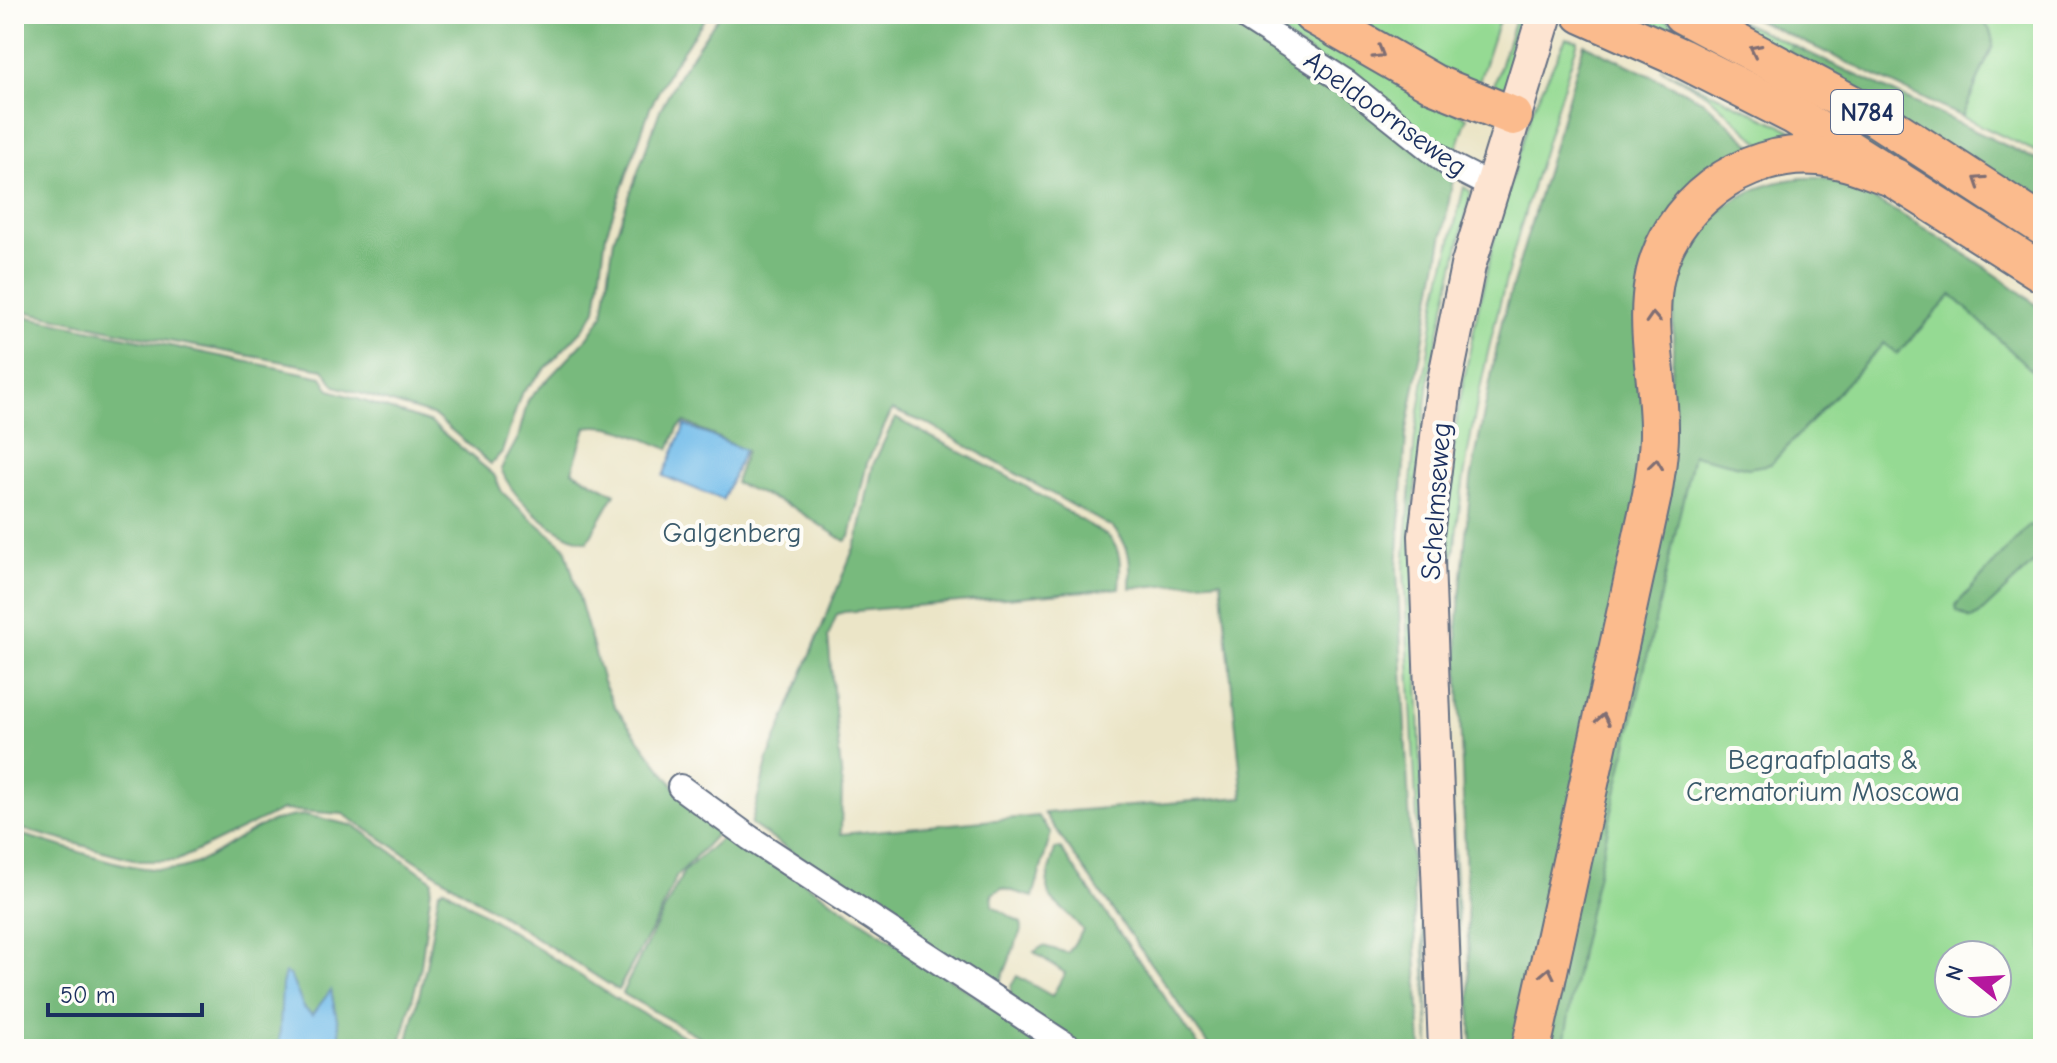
<svg xmlns="http://www.w3.org/2000/svg" width="2057" height="1063" viewBox="0 0 2057 1063" font-family="'Comic Neue',sans-serif">
  <style>
    .green { fill: #95da93; stroke: #588478; stroke-width: 2; fill-rule: evenodd }
    .forest { fill: #78ba7d; stroke: #4a746e; stroke-width: 2 }
    .water { fill: #71bcea; stroke: #4676a4; stroke-width: 2 }
    .lines { fill: none; stroke-linecap: round; stroke-linejoin: round }
    .minor-casing { stroke: #646f83; stroke-width: 28 }
    .secondary-casing { stroke: #646f83; stroke-width: 38 }
    .primary-casing { stroke: #646f83; stroke-width: 42 }
    .minor { stroke: #fff; stroke-width: 24 }
    .secondary { stroke: #fde4d1; stroke-width: 34 }
    .primary { stroke: #fbbb8d; stroke-width: 38 }
    .oneway { stroke: #806e73 }
    .labels { text-anchor: middle; stroke-width: 8; stroke-linejoin: round; paint-order: stroke }
    .shield { fill: #fdfcf7; stroke: #5f6c8c; stroke-width: 2 }
    .shield-label { font-size: 26px; font-weight: bold; fill: #1b2f5e }
    .street-label { font-size: 28px; fill: #1b2f5e; stroke: #fdfcf7 }
    .park-label { font-size: 28px; fill: #3a5a6b; stroke: #fdfcf7 }
  </style>
  <rect width="100%" height="100%" fill="#fdfcf7"/>
  <filter id="ink" filterUnits="userSpaceOnUse"><feTurbulence type="fractalNoise" baseFrequency=".0125" numOctaves="2"/><feDisplacementMap in="SourceGraphic" scale="16" xChannelSelector="R" yChannelSelector="G"/><feConvolveMatrix kernelMatrix="1 2 1 2 8 2 1 2 1" color-interpolation-filters="sRGB"/></filter>
  <filter id="wash" filterUnits="userSpaceOnUse"><feTurbulence type="fractalNoise" baseFrequency=".006" numOctaves="4" result="noise"/><feDisplacementMap in="SourceGraphic" scale="32" xChannelSelector="R" yChannelSelector="G"/><feGaussianBlur stdDeviation="1.8" result="paint"/><feColorMatrix in="noise" values="0 0 0 0 0 0 0 0 0 0 0 0 0 0 0 0 0 1.4 0 .05"/><feComposite in="paint" operator="in"/></filter>
  <g filter="url(#wash)">
    <rect width="100%" height="100%" fill="#ebe5c7"/>
    <g class="green">
      <polygon points="1254,14 1284,14 1467,118 1455,154"/>
      <polygon points="1339,14 1501,14 1477,88"/>
      <polygon points="1629,14 1654,14 1774,74 2043,242 2043,253 1627,20"/>
      <polygon points="1706,14 1724,14 1792,45 1787,54"/>
      <path d="M1969 14H2030L2043 24V155L1962 117 1993 45C1992 27 1985 22 1969 14Z"/>
      <polygon points="1516,16 1527,20 1504,91 1492,92"/>
      <path d="M1566 38 1578 41C1514 237 1460 418 1448 625 1444 685 1449 747 1452 807 1456 888 1461 968 1465 1049H1460L1442 566 1457 415 1478 309 1497 227 1532 110Z"/>
      <polygon points="1661,69 1822,145 1770,152 1707,94"/>
      <polygon points="1464,187 1471,192 1430,372 1413,510 1429,1049 1404,569 1415,437 1437,297"/>
      <path d="M1950 278 2043 369V1049H1539L1672 439ZM1949 955H1997V1003H1949Z"/>
    </g>
    <g class="forest">
      <polygon points="14,14 708,14 670,69 650,108 606,234 596,310 583,329 521,394 502,452 491,464 435,416 335,386 323,369 140,336 14,309"/>
      <path d="M720 14H1225L1294 53 1453 179 1406 435 1397 568 1421 1049H1211L1044 813 1243 797 1221 580 1130 588C1131 563 1131 546 1113 528L926 423 892 410 867 463 850 537 845 541 792 507 735 483 746 451 685 422 678 428 669 449C642 439 616 422 586 427L572 471 615 494 587 542C555 535 513 500 501 469L518 438 528 400 588 337 603 315 614 239 660 110 679 74Z"/>
      <path d="M1745 14H1969C1985 21 1992 27 1993 45L1962 117Z"/>
      <polygon points="1584,44 1702,100 1761,153 1676,210 1651,437 1522,1049 1472,1049 1457,629 1471,480 1502,321"/>
      <polygon points="1792,45 2043,163 2043,212 1787,54"/>
      <path d="M1821 178C1864 185 2009 279 2043 311V381L1952 295 1897 354 1884 343 1771 464 1748 468 1693 455 1580 952 1563 1049H1539L1672 367C1675 340 1671 313 1676 286 1688 216 1753 175 1821 178Z"/>
      <polygon points="14,314 322,377 330,390 431,423 494,475 502,492 521,510 565,547 603,682 615,707 677,790 719,827 714,837 676,877 660,914 618,990 343,814 282,810 176,861 140,861 14,827"/>
      <path d="M895 418 1020 483 1109 537C1123 553 1120 568 1119 588L844 612 837 614 828 637 842 783 841 834 1038 816 1051 833 1033 897 1002 888 992 894 993 906 1021 923 1022 928 1001 981 984 984 751 824 768 759 858 538 873 465Z"/>
      <polygon points="2029,525 2043,532 2043,554 1979,615 1971,619 1957,611 1956,605"/>
      <path d="M306 815 355 826 432 880 421 966 399 1049H341C341 1028 334 1012 331 991L312 1015 304 1009 290 976 282 1011 279 1049H14V833C60 843 133 875 176 869 221 862 249 817 306 815Z"/>
      <polygon points="728,832 1056,1049 721,1049 622,993 684,871"/>
      <path d="M1060 848 1201 1049H1086L1010 999 1011 986 1017 976 1052 996 1065 973 1034 952 1043 946 1068 953 1083 930C1049 890 1038 907 1055 849Z"/>
      <polygon points="444,888 615,998 707,1049 406,1049 426,967 439,891"/>
    </g>
    <g class="water">
      <polygon points="685,425 744,450 723,500 663,476"/>
      <path d="M285 973 290 976 304 1008 312 1015 331 990C334 1011 341 1027 341 1049H279L282 985Z"/>
    </g>
  </g>
  <g filter="url(#ink)">
    <g class="lines">
      <g class="minor-casing">
        <g id="minor">
          <polyline points="1240,14 1346,82 1450,165 1491,186"/>
          <polyline points="680,787 750,838 1072,1049"/>
        </g>
      </g>
      <g class="secondary-casing">
        <polyline id="secondary" points="1446,1049 1426,536 1444,386 1468,266 1545,14"/>
      </g>
      <g class="primary-casing">
        <g id="primary">
          <polyline points="1312,14 1434,84 1513,116"/>
          <polyline points="1582,14 1681,58 1794,115 2043,273"/>
          <polyline points="1682,14 1877,118 2043,226"/>
          <path d="M1531 1049 1652 495C1655 475 1659 454 1659 434 1660 384 1645 331 1654 281 1667 206 1743 149 1819 156 1844 158 1871 170 1895 178"/>
        </g>
      </g>
      <use href="#minor" class="minor"/>
      <use href="#secondary" class="secondary"/>
      <use href="#primary" class="primary"/>
    </g>
    <defs><path id="oneway-chevron" d="M-2-3.5L2.5 0L-2 3.5" fill="none" stroke-width="1.6" stroke-linecap="round" stroke-linejoin="round" transform="scale(2)"/></defs>
    <g class="oneway">
      <use href="#oneway-chevron" transform="translate(1755 50) rotate(-153)"/>
      <use href="#oneway-chevron" transform="translate(1379 53) rotate(30)"/>
      <use href="#oneway-chevron" transform="translate(1979 181) rotate(-147)"/>
      <use href="#oneway-chevron" transform="translate(1653 318) rotate(-93)"/>
      <use href="#oneway-chevron" transform="translate(1656 464) rotate(-83)"/>
      <use href="#oneway-chevron" transform="translate(1603 719) rotate(-78)"/>
      <use href="#oneway-chevron" transform="translate(1548 973) rotate(-78)"/>
    </g>
  </g>
  <g class="labels">
    <rect class="shield" x="1831" y="90" width="72" height="44" rx="6"/>
    <g class="shield-label">
      <text x="1867" y="121">N784</text>
    </g>
    <g class="street-label">
      <text transform="translate(1386 113) rotate(36)" y="10">Apeldoornseweg</text>
      <text transform="translate(1435 501) rotate(-86)" y="10">Schelmseweg</text>
    </g>
    <g class="park-label">
      <text x="732" y="542">Galgenberg</text>
      <text x="1823" y="769">Begraafplaats &amp;<tspan x="1823" dy="32">Crematorium Moscowa</tspan></text>
    </g>
  </g>
  <rect width="2057" height="1063" fill="none" stroke="#fdfcf7" stroke-width="48"/>
  <g transform="translate(1973 979) rotate(288)"><circle r="38" fill="#fdfcf7" stroke="#a3aaba" stroke-width="2"/>
  <path d="M0-6L14 30L0 20L-14 30Z" fill="#b5179e"/>
  <text y="-12" font-size="22" font-weight="bold" text-anchor="middle" fill="#1b2f5e">N</text>
  </g>
  <path d="M48 1003v12h154v-12" fill="none" stroke="#1b2f5e" stroke-width="4"/>
  <text x="60" y="1003" font-size="24" fill="#1b2f5e" stroke="#fdfcf7" stroke-width="6" paint-order="stroke">50 m</text>
</svg>
